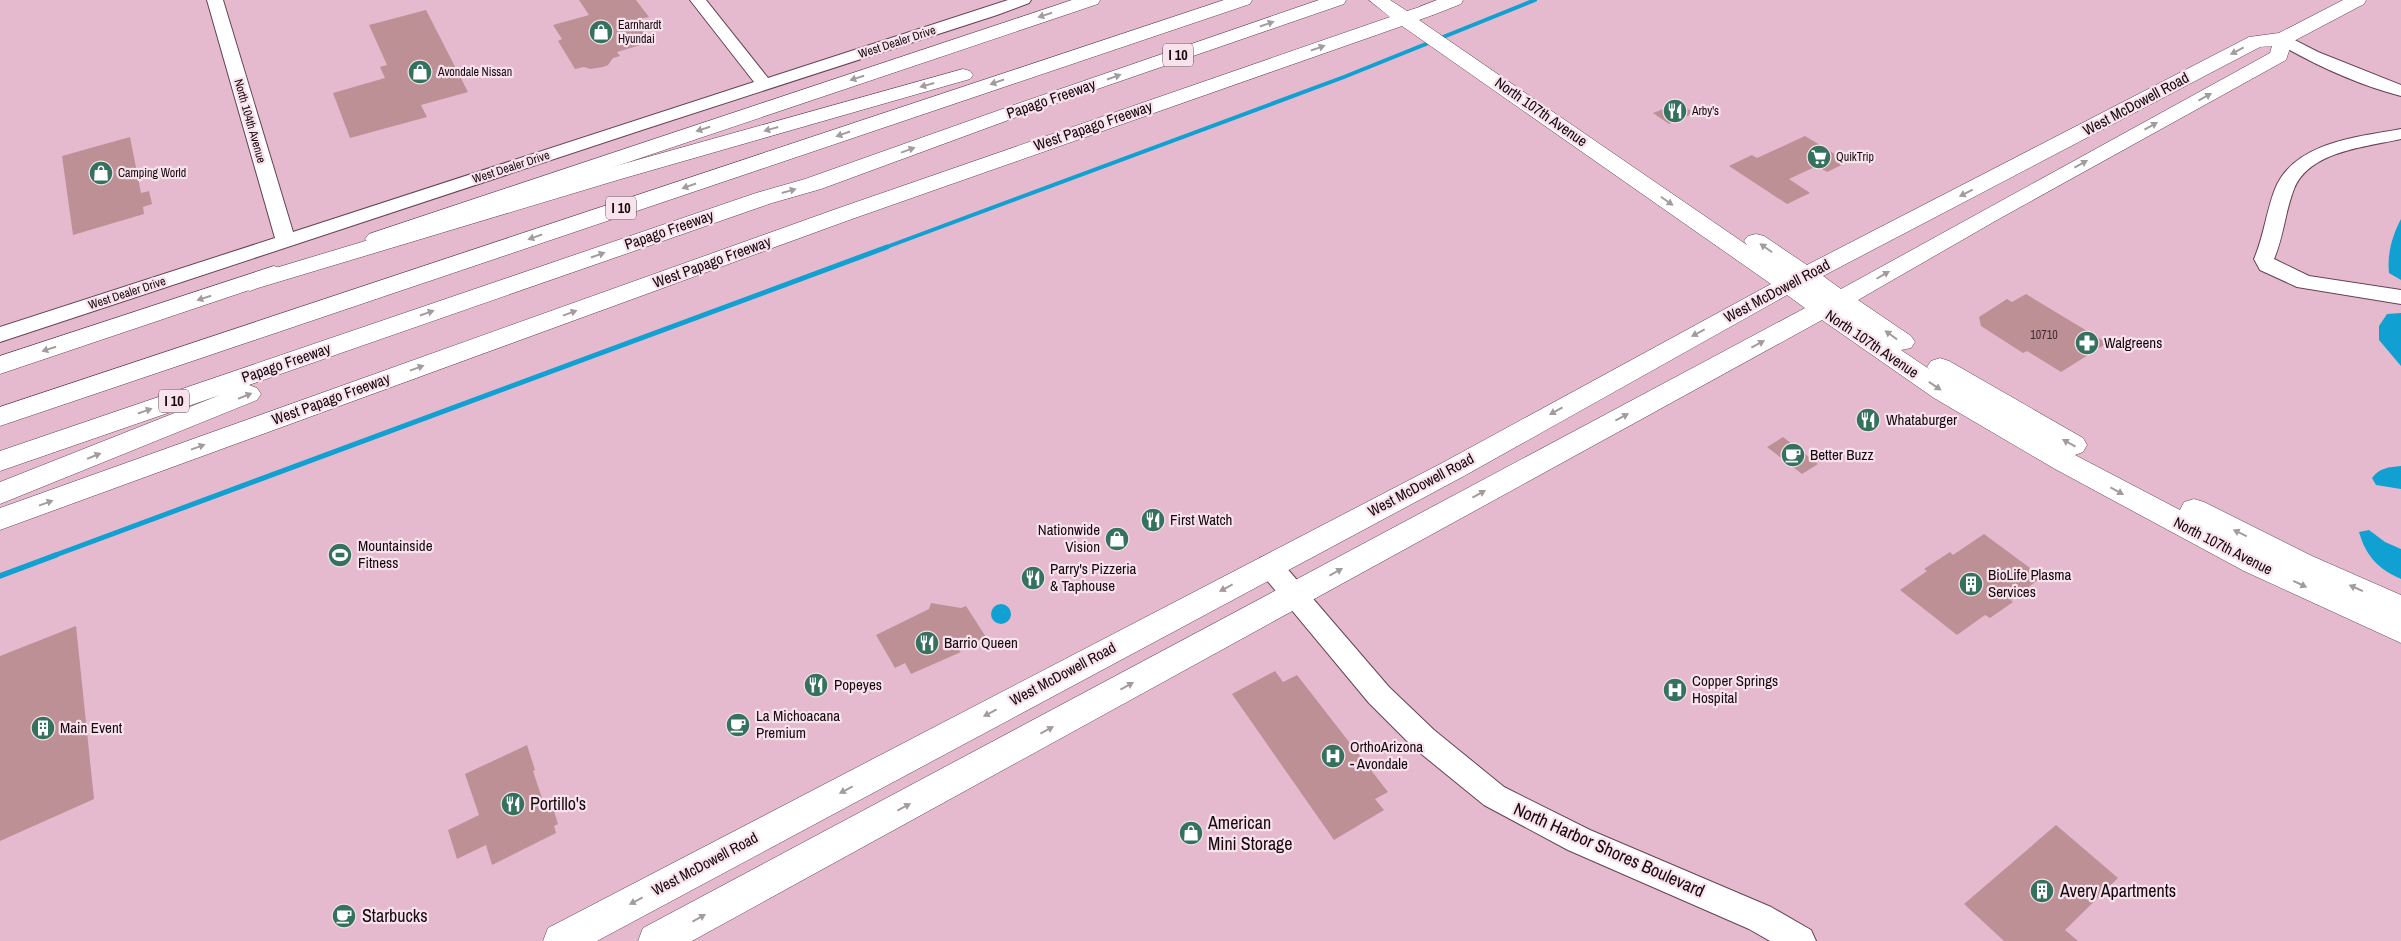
<svg xmlns="http://www.w3.org/2000/svg" width="2401" height="941" viewBox="0 0 2401 941" font-family="'Archivo Narrow',sans-serif">
  <style>
    .water { fill: #10a0d1 }
    .lines { fill: none; stroke-linecap: round; stroke-linejoin: round }
    .stream-far2 { stroke: #10a0d1; stroke-width: 4 }
    .stream-far1 { stroke: #10a0d1; stroke-width: 5 }
    .stream { stroke: #10a0d1; stroke-width: 5.5 }
    .building { fill: #bd9096 }
    .minor-casing { stroke: #664253; stroke-width: 2 }
    .major-casing { stroke: #664253; stroke-width: 1 }
    .highway-casing { stroke: #664253; stroke-width: 1 }
    .minor { fill: #fff; fill-rule: evenodd }
    .major { fill: #fff; fill-rule: evenodd }
    .highway { fill: #fff; fill-rule: evenodd }
    .oneway { fill: #a29c9f }
    .labels { text-anchor: middle; stroke-width: 4.5; stroke-linejoin: round; paint-order: stroke }
    .far-poi-label { font-size: 12px; fill: #16080f; stroke: #f8e2ec; text-anchor: start }
    .far-street-label { font-size: 12px; fill: #16080f; stroke: #f8e2ec }
    .number-label { font-size: 12px; fill: #402a31 }
    .shield { fill: #f8e2ec; stroke: #5a4951; stroke-width: 1 }
    .shield-label { font-size: 14px; font-weight: bold; fill: #16080f }
    .street-label { font-size: 15px; fill: #16080f; stroke: #f8e2ec }
    .poi-label { font-size: 15px; fill: #16080f; stroke: #f8e2ec; text-anchor: start }
    .near-poi-label { font-size: 18px; fill: #16080f; stroke: #f8e2ec; text-anchor: start }
    .near-street-label { font-size: 18px; fill: #16080f; stroke: #f8e2ec }
  </style>
  <rect width="100%" height="100%" fill="#e5bace"/>
  <g class="water">
    <path d="M2401 219V280L2389 273C2387 254 2392 236 2401 219Z"/>
    <polygon points="2401,313 2401,366 2379,340 2379,326 2387,314"/>
    <path d="M2401 466V489L2376 485 2372 478C2379 468 2389 467 2401 466Z"/>
    <path d="M2369 530 2385 542 2401 549V579C2378 569 2366 556 2359 532Z"/>
    <circle cx="1001" cy="614" r="10"/>
  </g>
  <g class="lines">
    <polyline class="stream-far2" points="884,248 1344,77 1535,0"/>
    <polyline class="stream-far1" points="53,556 887,247"/>
    <polyline class="stream" points="0,576 56,555"/>
  </g>
  <g class="building">
    <polygon points="579,0 636,0 649,17 635,20 651,42 617,52 620,56 613,58 608,65 603,67 590,69 584,67 575,69 558,41 562,39 553,25 589,15"/>
    <polygon points="426,10 468,92 421,105 427,117 350,138 333,93 385,78 380,67 387,65 369,25"/>
    <polygon points="1679,103 1694,113 1669,124 1653,113"/>
    <polygon points="1805,136 1848,162 1827,172 1817,166 1789,179 1810,193 1787,204 1729,166 1752,155 1757,158"/>
    <polygon points="130,137 141,193 149,191 152,204 143,207 144,214 73,235 62,156"/>
    <polygon points="2026,294 2107,343 2061,372 2027,351 2023,353 1981,326 1979,317 2007,299 2012,302"/>
    <polygon points="1783,437 1818,464 1802,474 1767,447"/>
    <polygon points="1984,534 2042,577 2011,600 2013,602 1990,618 1985,615 1957,635 1900,590 1927,571 1924,569 1950,552 1953,555"/>
    <polygon points="931,603 961,608 966,606 986,637 959,650 961,652 911,674 905,663 895,668 876,635 929,609"/>
    <polygon points="76,626 94,799 0,841 0,656"/>
    <polygon points="1275,671 1283,682 1297,675 1388,792 1375,799 1384,810 1334,840 1232,694"/>
    <polygon points="527,745 535,770 533,771 544,804 550,801 552,805 558,824 554,826 556,833 492,865 486,845 457,859 448,830 479,815 465,774"/>
    <polygon points="2056,825 2118,878 2065,930 2078,941 2004,941 1964,904"/>
  </g>
  <g class="lines">
    <g class="minor-casing">
      <g id="minor">
        <polygon points="207,0 223,0 293,232 754,82 690,0 706,0 768,78 1008,0 1031,0 1029,3 997,15 645,129 0,342 0,327 275,238"/>
        <path d="M2283 34 2318 52 2401 85V96C2358 85 2315 65 2277 43L2275 39 2277 35Z"/>
        <path d="M2401 129V139C2366 147 2309 151 2294 189 2285 212 2284 235 2274 259L2309 276 2401 290V304L2297 287 2260 270 2254 259C2264 236 2266 212 2275 189 2294 142 2358 137 2401 129Z"/>
        <polygon points="1269,555 1278,558 1389,687 1434,730 1504,787 1590,830 1771,907 1811,930 1816,941 1770,941 1749,929 1568,850 1484,805 1414,748 1369,703 1260,572 1256,565 1260,558"/>
      </g>
    </g>
    <g class="major-casing">
      <g id="major">
        <polygon points="1072,0 1100,0 1098,4 385,244 377,246 369,244 365,239 369,234"/>
        <path d="M1369 0H1390L1407 11 1426 5 1433 7 1435 11 1433 15 1419 20 1747 245 1744 241 1748 236 1756 234 1764 236 1807 265 2249 37 2279 33 2343 0H2366L2364 4 2292 42 2286 60 1997 220 1858 300 1911 336 1915 342 1911 348 1901 350 1929 369 1927 367 1931 361 1940 358 1949 361 2083 438 2087 445 2083 452 2075 455 2180 510 2184 502 2194 499 2204 502 2312 556 2401 595V643L2244 571 2055 469 1934 398 1822 320 692 941H638L643 928 1805 308 1787 295 1464 476 597 941H543L548 928 1444 462 1771 284 1402 26 852 219 0 530V508L836 209 1390 17ZM2272 46 2270 53 1841 289 1823 276 2260 47Z"/>
        <polygon points="274,266 282,269 286,274 282,279 0,374 0,356"/>
      </g>
    </g>
    <g class="highway-casing">
      <g id="highway">
        <polygon points="1224,0 1252,0 1250,4 0,426 0,407"/>
        <polygon points="1319,0 1346,0 1344,4 1025,114 821,189 772,203 249,385 257,388 261,394 257,400 0,504 0,482 220,395 0,471 0,451 756,193 805,179 1011,106"/>
        <polygon points="1437,0 1463,0 1461,4 1433,15 1419,15 1417,11 1419,7"/>
        <polygon points="963,69 970,71 973,75 970,79 621,179 258,288 250,291 242,288 238,283 242,278 605,169"/>
      </g>
    </g>
    <use href="#minor" class="minor"/>
    <use href="#major" class="major"/>
    <use href="#highway" class="highway"/>
  </g>
  <defs><path id="oneway-solid" d="M-6-.8H1V-3.2L6.5 0L1 3.2V.8H-6Z" transform="scale(1.25)"/></defs>
  <g class="oneway">
    <use href="#oneway-solid" transform="translate(1045 15) rotate(162)"/>
    <use href="#oneway-solid" transform="translate(1267 24) rotate(-19)"/>
    <use href="#oneway-solid" transform="translate(1318 48) rotate(-19)"/>
    <use href="#oneway-solid" transform="translate(2237 51) rotate(152)"/>
    <use href="#oneway-solid" transform="translate(1114 77) rotate(-19)"/>
    <use href="#oneway-solid" transform="translate(857 78) rotate(162)"/>
    <use href="#oneway-solid" transform="translate(997 82) rotate(161)"/>
    <use href="#oneway-solid" transform="translate(927 85) rotate(164)"/>
    <use href="#oneway-solid" transform="translate(2205 97) rotate(-29)"/>
    <use href="#oneway-solid" transform="translate(2151 126) rotate(-29)"/>
    <use href="#oneway-solid" transform="translate(703 129) rotate(162)"/>
    <use href="#oneway-solid" transform="translate(771 129) rotate(164)"/>
    <use href="#oneway-solid" transform="translate(843 134) rotate(161)"/>
    <use href="#oneway-solid" transform="translate(908 150) rotate(-20)"/>
    <use href="#oneway-solid" transform="translate(2081 164) rotate(-29)"/>
    <use href="#oneway-solid" transform="translate(689 186) rotate(161)"/>
    <use href="#oneway-solid" transform="translate(789 191) rotate(-16)"/>
    <use href="#oneway-solid" transform="translate(1966 193) rotate(153)"/>
    <use href="#oneway-solid" transform="translate(1667 201) rotate(35)"/>
    <use href="#oneway-solid" transform="translate(535 237) rotate(161)"/>
    <use href="#oneway-solid" transform="translate(1766 248) rotate(-145)"/>
    <use href="#oneway-solid" transform="translate(598 255) rotate(-19)"/>
    <use href="#oneway-solid" transform="translate(1883 275) rotate(-30)"/>
    <use href="#oneway-solid" transform="translate(204 298) rotate(162)"/>
    <use href="#oneway-solid" transform="translate(427 313) rotate(-19)"/>
    <use href="#oneway-solid" transform="translate(570 313) rotate(-20)"/>
    <use href="#oneway-solid" transform="translate(1698 333) rotate(152)"/>
    <use href="#oneway-solid" transform="translate(1891 335) rotate(-144)"/>
    <use href="#oneway-solid" transform="translate(1758 344) rotate(-28)"/>
    <use href="#oneway-solid" transform="translate(49 349) rotate(162)"/>
    <use href="#oneway-solid" transform="translate(417 368) rotate(-20)"/>
    <use href="#oneway-solid" transform="translate(1935 386) rotate(34)"/>
    <use href="#oneway-solid" transform="translate(245 396) rotate(-22)"/>
    <use href="#oneway-solid" transform="translate(145 411) rotate(-19)"/>
    <use href="#oneway-solid" transform="translate(1556 411) rotate(151)"/>
    <use href="#oneway-solid" transform="translate(1622 417) rotate(-28)"/>
    <use href="#oneway-solid" transform="translate(2069 443) rotate(-151)"/>
    <use href="#oneway-solid" transform="translate(198 447) rotate(-20)"/>
    <use href="#oneway-solid" transform="translate(94 456) rotate(-22)"/>
    <use href="#oneway-solid" transform="translate(2117 491) rotate(29)"/>
    <use href="#oneway-solid" transform="translate(1479 494) rotate(-29)"/>
    <use href="#oneway-solid" transform="translate(46 503) rotate(-20)"/>
    <use href="#oneway-solid" transform="translate(2240 533) rotate(-154)"/>
    <use href="#oneway-solid" transform="translate(1336 572) rotate(-29)"/>
    <use href="#oneway-solid" transform="translate(2300 584) rotate(25)"/>
    <use href="#oneway-solid" transform="translate(1226 588) rotate(152)"/>
    <use href="#oneway-solid" transform="translate(2356 588) rotate(-156)"/>
    <use href="#oneway-solid" transform="translate(1127 686) rotate(-29)"/>
    <use href="#oneway-solid" transform="translate(990 713) rotate(152)"/>
    <use href="#oneway-solid" transform="translate(1047 730) rotate(-28)"/>
    <use href="#oneway-solid" transform="translate(846 790) rotate(152)"/>
    <use href="#oneway-solid" transform="translate(904 807) rotate(-28)"/>
    <use href="#oneway-solid" transform="translate(636 901) rotate(152)"/>
    <use href="#oneway-solid" transform="translate(699 918) rotate(-29)"/>
  </g>
  <defs>
    <g id="shop-disc" transform="scale(1.25)"><circle r="9.5" fill="#35725e" stroke="#f8e2ec"/><path d="M-5-2.5h2.3a2.7 3.5 0 0 1 5.4 0H5L5.5 6h-11ZM-1.5-2.5h3a1.5 2.3 0 0 0-3 0Z" fill="#fff"/></g>
    <g id="restaurant-disc" transform="scale(1.25)"><circle r="9.5" fill="#35725e" stroke="#f8e2ec"/><path d="M-5-6h1v4h1v-4h1v4h1v-4h1v5L-1.5 .5V6h-2V.5L-5-1ZM5-6V6H3V1.5H1.5Q1.5-4 5-6Z" fill="#fff"/></g>
    <g id="supermarket-disc" transform="scale(1.25)"><circle r="9.5" fill="#35725e" stroke="#f8e2ec"/><path d="M-6-5.5h2.5l.6 2H6L4.5 2H-2.5L-4.4-4H-6ZM-1.5 3.2a1.3 1.3 0 1 0 .1 0ZM3 3.2a1.3 1.3 0 1 0 .1 0Z" fill="#fff"/></g>
    <g id="pharmacy-disc" transform="scale(1.25)"><circle r="9.5" fill="#35725e" stroke="#f8e2ec"/><path d="M-2-6h4v4h4v4h-4v4h-4v-4h-4v-4h4Z" fill="#fff"/></g>
    <g id="cafe-disc" transform="scale(1.25)"><circle r="9.5" fill="#35725e" stroke="#f8e2ec"/><path d="M-5.5-4.5H6V0H3Q3 3.5 0 3.5H-2.5Q-5.5 3.5-5.5 0ZM3-3.2v2h1.7v-2ZM-6 4.5H4V6H-6Z" fill="#fff"/></g>
    <g id="stadium-disc" transform="scale(1.25)"><circle r="9.5" fill="#35725e" stroke="#f8e2ec"/><path d="M0-5a6.5 5 0 1 0 0 10a6.5 5 0 1 0 0-10ZM-3.5-1.8h7v3.6h-7Z" fill="#fff"/></g>
    <g id="building-disc" transform="scale(1.25)"><circle r="9.5" fill="#35725e" stroke="#f8e2ec"/><path d="M-4-6H4V6H1V3H-1V6H-4ZM-2.5-4.3h1.7v1.8h-1.7ZM.8-4.3h1.7v1.8H.8ZM-2.5-1h1.7V.8h-1.7ZM.8-1h1.7V.8H.8Z" fill="#fff"/></g>
    <g id="hospital-disc" transform="scale(1.25)"><circle r="9.5" fill="#35725e" stroke="#f8e2ec"/><path d="M-5-5h3v3.5h4V-5h3V5h-3V1.5h-4V5h-3Z" fill="#fff"/></g>
  </defs>
  <g fill-rule="evenodd">
    <use href="#shop-disc" x="601" y="32"/>
    <use href="#shop-disc" x="420" y="72"/>
    <use href="#restaurant-disc" x="1675" y="111"/>
    <use href="#supermarket-disc" x="1819" y="157"/>
    <use href="#shop-disc" x="101" y="173"/>
    <use href="#pharmacy-disc" x="2087" y="343"/>
    <use href="#restaurant-disc" x="1868" y="420"/>
    <use href="#cafe-disc" x="1793" y="455"/>
    <use href="#restaurant-disc" x="1153" y="520"/>
    <use href="#shop-disc" x="1117" y="539"/>
    <use href="#stadium-disc" x="340" y="555"/>
    <use href="#restaurant-disc" x="1033" y="578"/>
    <use href="#building-disc" x="1971" y="584"/>
    <use href="#restaurant-disc" x="927" y="643"/>
    <use href="#restaurant-disc" x="816" y="685"/>
    <use href="#hospital-disc" x="1675" y="690"/>
    <use href="#cafe-disc" x="738" y="725"/>
    <use href="#building-disc" x="43" y="728"/>
    <use href="#hospital-disc" x="1333" y="756"/>
    <use href="#restaurant-disc" x="513" y="804"/>
    <use href="#shop-disc" x="1191" y="833"/>
    <use href="#building-disc" x="2042" y="891"/>
    <use href="#cafe-disc" x="344" y="916"/>
  </g>
  <g class="labels">
    <g class="far-poi-label">
      <text x="618" y="29">Earnhardt<tspan x="618" dy="14">Hyundai</tspan></text>
      <text x="438" y="76">Avondale Nissan</text>
      <text x="1692" y="115">Arby's</text>
      <text x="1836" y="161">QuikTrip</text>
      <text x="118" y="177">Camping World</text>
    </g>
    <g class="far-street-label">
      <text transform="translate(897 42) rotate(-18)" y="4">West Dealer Drive</text>
      <text transform="translate(250 121) rotate(74)" y="4">North 104th Avenue</text>
      <text transform="translate(511 167) rotate(-18)" y="4">West Dealer Drive</text>
      <text transform="translate(127 293) rotate(-18)" y="4">West Dealer Drive</text>
    </g>
    <g class="number-label">
      <text x="2044" y="339">10710</text>
    </g>
    <g class="shield">
      <rect x="1163" y="43.5" width="30" height="23" rx="4"/>
      <rect x="606" y="196.5" width="30" height="23" rx="4"/>
      <rect x="159" y="389.5" width="30" height="23" rx="4"/>
    </g>
    <g class="shield-label">
      <text x="1178" y="60">I 10</text>
      <text x="621" y="213">I 10</text>
      <text x="174" y="406">I 10</text>
    </g>
    <g class="street-label">
      <text transform="translate(1051 99) rotate(-19)" y="5">Papago Freeway</text>
      <text transform="translate(2136 104) rotate(-28)" y="5">West McDowell Road</text>
      <text transform="translate(1541 112) rotate(35)" y="5">North 107th Avenue</text>
      <text transform="translate(1093 126) rotate(-19)" y="5">West Papago Freeway</text>
      <text transform="translate(669 230) rotate(-19)" y="5">Papago Freeway</text>
      <text transform="translate(712 262) rotate(-20)" y="5">West Papago Freeway</text>
      <text transform="translate(1777 291) rotate(-28)" y="5">West McDowell Road</text>
      <text transform="translate(1872 344) rotate(34)" y="5">North 107th Avenue</text>
      <text transform="translate(286 363) rotate(-19)" y="5">Papago Freeway</text>
      <text transform="translate(331 399) rotate(-20)" y="5">West Papago Freeway</text>
      <text transform="translate(1421 485) rotate(-28)" y="5">West McDowell Road</text>
      <text transform="translate(2223 546) rotate(27)" y="5">North 107th Avenue</text>
      <text transform="translate(1063 674) rotate(-28)" y="5">West McDowell Road</text>
      <text transform="translate(705 864) rotate(-28)" y="5">West McDowell Road</text>
    </g>
    <g class="poi-label">
      <text x="2104" y="348">Walgreens</text>
      <text x="1886" y="425">Whataburger</text>
      <text x="1810" y="460">Better Buzz</text>
      <text x="1170" y="525">First Watch</text>
      <text x="1100" y="535" text-anchor="end">Nationwide<tspan x="1100" dy="17">Vision</tspan></text>
      <text x="358" y="551">Mountainside<tspan x="358" dy="17">Fitness</tspan></text>
      <text x="1050" y="574">Parry's Pizzeria<tspan x="1050" dy="17">&amp; Taphouse</tspan></text>
      <text x="1988" y="580">BioLife Plasma<tspan x="1988" dy="17">Services</tspan></text>
      <text x="944" y="648">Barrio Queen</text>
      <text x="1692" y="686">Copper Springs<tspan x="1692" dy="17">Hospital</tspan></text>
      <text x="834" y="690">Popeyes</text>
      <text x="756" y="721">La Michoacana<tspan x="756" dy="17">Premium</tspan></text>
      <text x="60" y="733">Main Event</text>
      <text x="1350" y="752">OrthoArizona<tspan x="1350" dy="17">- Avondale</tspan></text>
    </g>
    <g class="near-poi-label">
      <text x="530" y="810">Portillo's</text>
      <text x="1208" y="829">American<tspan x="1208" dy="21">Mini Storage</tspan></text>
      <text x="2060" y="897">Avery Apartments</text>
      <text x="362" y="922">Starbucks</text>
    </g>
    <g class="near-street-label">
      <text transform="translate(1609 850) rotate(24)" y="6">North Harbor Shores Boulevard</text>
    </g>
  </g>
</svg>
